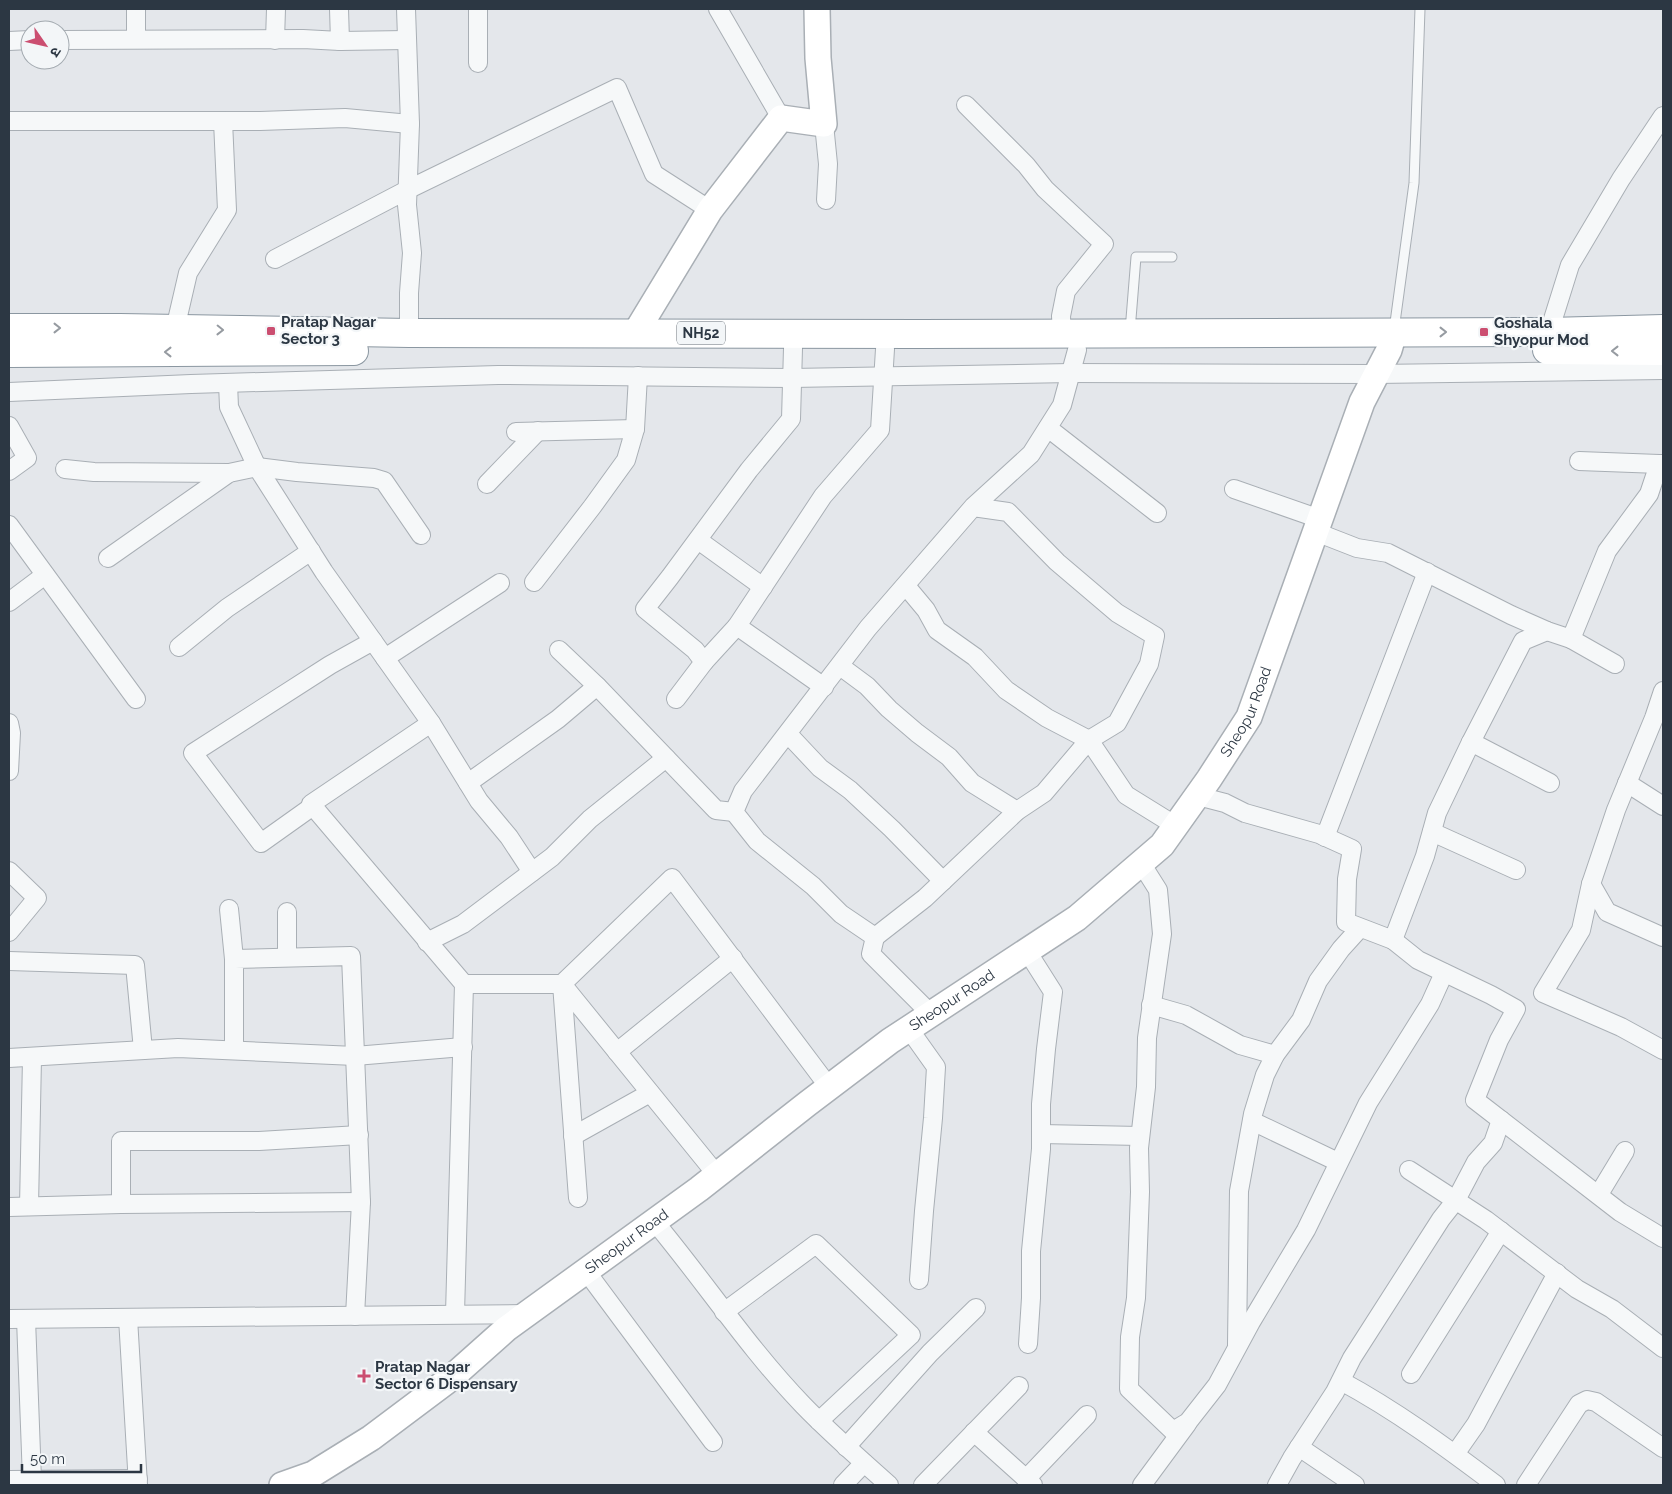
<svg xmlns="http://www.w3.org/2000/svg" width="1672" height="1494" viewBox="0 0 1672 1494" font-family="Raleway,'Noto Sans Devanagari',sans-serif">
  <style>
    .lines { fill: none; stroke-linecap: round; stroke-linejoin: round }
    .lane-casing { stroke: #a9afb5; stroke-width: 11 }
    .street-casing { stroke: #a9afb5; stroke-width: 20 }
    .secondary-casing { stroke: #a9afb5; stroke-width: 28 }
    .highway-casing { stroke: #8b97a1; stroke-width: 30 }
    .lane { stroke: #f6f8f9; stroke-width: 9 }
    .street { stroke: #f6f8f9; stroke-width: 18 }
    .secondary { stroke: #fff; stroke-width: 25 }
    .highway { stroke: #fff; stroke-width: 28 }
    .oneway { stroke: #969ba1 }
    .poi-dot { fill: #cb4e70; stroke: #f3f6f8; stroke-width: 2 }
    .labels { text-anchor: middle; stroke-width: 4.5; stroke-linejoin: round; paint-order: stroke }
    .shield { fill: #f3f6f8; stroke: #687079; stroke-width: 1 }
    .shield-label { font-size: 14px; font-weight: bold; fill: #2c3743 }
    .poi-label { font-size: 15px; font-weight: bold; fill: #2c3743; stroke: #f3f6f8; text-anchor: start }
    .street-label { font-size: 15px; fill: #2c3743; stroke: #f3f6f8 }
  </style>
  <rect width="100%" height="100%" fill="#e4e7eb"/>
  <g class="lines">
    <g class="lane-casing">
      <g id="lane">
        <polyline points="1394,330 1414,183 1420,9"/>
        <polyline points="1130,331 1136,257 1172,257"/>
      </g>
    </g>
    <g class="street-casing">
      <g id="street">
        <polyline points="406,9 410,124 407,205 412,253 409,293 409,333"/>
        <polyline points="718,9 781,118"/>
        <polyline points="136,39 136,9"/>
        <polyline points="60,40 303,39 340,41 339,9"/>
        <polyline points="275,40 276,9"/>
        <polyline points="9,41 30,40"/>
        <polyline points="340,41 406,40"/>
        <polyline points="478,63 478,9"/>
        <polyline points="966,105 1026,165 1045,189 1104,244 1066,291 1061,316 1062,334"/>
        <polyline points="9,121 260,121 345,118 410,124"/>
        <polyline points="824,124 828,164 826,200"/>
        <polyline points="275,259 407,190 617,88 654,174 710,210"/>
        <polyline points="175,329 188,273 227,210 223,121"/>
        <polyline points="1549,332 1570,265 1621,179 1663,116"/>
        <polyline points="228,383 229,407 257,467 324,572 431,723 311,804 464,984 455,1314"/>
        <polyline points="9,392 191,384 498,375 792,378 1071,373 1376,374 1663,370"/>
        <polyline points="9,426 27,458 9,471"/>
        <polyline points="1048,428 1157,513"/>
        <polyline points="516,432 635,429"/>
        <polyline points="1579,461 1659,464"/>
        <polyline points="65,469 94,472 229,473"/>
        <polyline points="487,484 538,431"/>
        <polyline points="1234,489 1320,519"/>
        <polyline points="973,507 1008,512 1057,562 1117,613 1155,636 1149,664 1117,723 1089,740 1044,793 1017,811 925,898 875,937 841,914 813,886 757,841 734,812 743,791 868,628 973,507 1031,454 1062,405 1077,350"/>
        <polyline points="9,525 136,699"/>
        <polyline points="1316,532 1357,548 1388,553 1511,615 1547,631 1571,639 1607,551 1649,494 1659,464 1663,464"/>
        <polyline points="698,540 763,587"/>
        <polyline points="108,558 229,473 257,467 297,472 374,478 384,481 421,535"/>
        <polyline points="534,582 592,507 626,460 635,429 638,376"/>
        <polyline points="906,586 926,610 937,630 975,657 1006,690 1047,718 1089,740 1126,795 1176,826"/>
        <polyline points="9,602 45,575"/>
        <polyline points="737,626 824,687"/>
        <polyline points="1571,639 1615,664"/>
        <polyline points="179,647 227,608 311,551"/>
        <polyline points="559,650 597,686 716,810 734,812"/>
        <polyline points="385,658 500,583"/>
        <polyline points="704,662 737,626 823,496 880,430 885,349"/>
        <polyline points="840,666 867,686 889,709 917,733 949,757 972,783 1017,811"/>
        <polyline points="1663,691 1654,718 1616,810 1591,884 1581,930 1543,993 1621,1027 1663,1050"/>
        <polyline points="676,699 704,662 695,650 645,609 670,577 749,470 791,419 793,348"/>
        <polyline points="9,723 11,733 9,771"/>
        <polyline points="431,723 479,801 509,837 532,872"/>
        <polyline points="788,734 820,768 850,790 892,829 943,881"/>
        <polyline points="1471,742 1550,783"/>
        <polyline points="468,783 558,719 597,686"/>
        <polyline points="1627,783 1663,806"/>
        <polyline points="1198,796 1225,803 1245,813 1319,834 1352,849 1347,879 1346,922 1393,940 1425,856 1437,813 1471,742 1523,641 1547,631"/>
        <polyline points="313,806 261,843 193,753 330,665 373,641"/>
        <polyline points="1432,832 1516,870"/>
        <polyline points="1325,837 1427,572"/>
        <polyline points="1141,863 1158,890 1162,934 1147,1038 1146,1087 1139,1148 1140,1192 1136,1298 1130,1337 1129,1389 1173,1431 1188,1422 1217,1385 1251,1322 1306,1230 1368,1103 1430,1004 1444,973"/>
        <polyline points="9,871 37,898 9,932"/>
        <polyline points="1591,884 1607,912 1663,937"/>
        <polyline points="229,909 234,959"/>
        <polyline points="875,937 871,954 931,1014"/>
        <polyline points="1393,940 1418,960 1491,995 1516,1009 1499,1040 1475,1100 1620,1212 1663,1238"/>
        <polyline points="427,942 463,924 552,857 590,819 666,758"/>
        <polyline points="1027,951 1053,992 1046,1049 1041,1104 1041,1149 1031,1251 1031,1298 1028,1344"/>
        <polyline points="287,957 287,912"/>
        <polyline points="9,961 135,965 143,1050"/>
        <polyline points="464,984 562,984 578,1198"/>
        <polyline points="1151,1005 1186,1015 1240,1045 1275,1055"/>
        <polyline points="909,1029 936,1067 933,1118 924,1211 919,1280"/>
        <polyline points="234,1050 234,959 351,956 361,1202 355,1316"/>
        <polyline points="617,1052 733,958"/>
        <polyline points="9,1058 178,1048 355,1056 463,1047"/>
        <polyline points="1252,1121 1338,1162"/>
        <polyline points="1041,1134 1140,1136"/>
        <polyline points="573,1136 650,1093"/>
        <polyline points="1409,1170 1486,1220 1577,1289 1612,1309 1663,1348"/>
        <polyline points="717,1175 562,984 672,878 829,1087"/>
        <polyline points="1599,1194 1625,1151"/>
        <polyline points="121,1204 121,1141 259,1141 359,1135"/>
        <polyline points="29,1206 32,1058"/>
        <polyline points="9,1207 121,1204 361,1202"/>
        <path d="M654 1221C705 1282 748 1348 803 1405 830 1433 860 1459 889 1485"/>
        <polyline points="586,1271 713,1442"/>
        <polyline points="724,1312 816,1244 911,1335 819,1421"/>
        <polyline points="128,1318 138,1485"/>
        <polyline points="9,1319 527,1314"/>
        <polyline points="26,1319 32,1480"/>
        <polyline points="1237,1345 1239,1191 1253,1114 1265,1075 1275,1055 1301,1020 1318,981 1341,949 1360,928"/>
        <polyline points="1411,1374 1501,1231"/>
        <path d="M1341 1381C1395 1410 1447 1448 1496 1485"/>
        <polyline points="974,1432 1033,1485"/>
        <polyline points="846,1447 930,1353 976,1308"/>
        <polyline points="1299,1447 1355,1485"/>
        <polyline points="1455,1454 1476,1424 1557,1273"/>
        <polyline points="1026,1479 1087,1415"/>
        <polyline points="9,1480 138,1479"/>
        <polyline points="843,1485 864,1463"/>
        <polyline points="923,1485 1019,1386"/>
        <polyline points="1142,1485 1187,1424"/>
        <polyline points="1277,1485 1292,1458 1335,1392 1352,1358 1441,1219 1456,1200 1476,1162 1493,1143 1501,1120"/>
        <polyline points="1526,1485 1579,1404 1587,1400 1596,1402 1663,1448"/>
      </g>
    </g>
    <g class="secondary-casing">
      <g id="secondary">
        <polyline points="636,332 710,210 781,118 824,124 818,58 817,9"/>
        <path id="s1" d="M282 1485 313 1474 371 1438 451 1378 506 1329 699 1189 807 1104 890 1041 1077 918 1162 845 1209 779 1249 717 1362 402 1389 350 1394 333"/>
      </g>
    </g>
    <g class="highway-casing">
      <g id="highway">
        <polyline points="9,328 120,328 409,333 920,334 1549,332 1663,329"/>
        <polyline points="1547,350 1663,351"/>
        <polyline points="9,353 354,351"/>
      </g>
    </g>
    <use href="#lane" class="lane"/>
    <use href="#street" class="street"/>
    <use href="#secondary" class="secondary"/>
    <use href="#highway" class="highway"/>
  </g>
  <defs><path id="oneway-chevron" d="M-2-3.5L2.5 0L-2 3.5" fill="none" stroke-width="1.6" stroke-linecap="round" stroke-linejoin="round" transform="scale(1.25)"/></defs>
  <g class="oneway">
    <use href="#oneway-chevron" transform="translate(57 328)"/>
    <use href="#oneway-chevron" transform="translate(220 330) rotate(1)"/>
    <use href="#oneway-chevron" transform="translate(1443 332)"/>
    <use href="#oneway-chevron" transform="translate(1615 351) rotate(-180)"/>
    <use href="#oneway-chevron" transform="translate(168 352) rotate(180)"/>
  </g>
  <g class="poi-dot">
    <rect x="266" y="326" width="10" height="10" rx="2.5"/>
    <rect x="1479" y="327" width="10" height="10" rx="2.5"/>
    <path d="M361.5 1368.5h5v5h5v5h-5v5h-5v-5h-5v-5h5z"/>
  </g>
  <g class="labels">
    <rect class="shield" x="677" y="321.5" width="48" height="23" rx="4"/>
    <g class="shield-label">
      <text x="701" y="338">NH52</text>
    </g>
    <g class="poi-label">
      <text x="281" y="327">Pratap Nagar<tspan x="281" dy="17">Sector 3</tspan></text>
      <text x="1494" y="328">Goshala<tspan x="1494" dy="17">Shyopur Mod</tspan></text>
      <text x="375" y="1372">Pratap Nagar<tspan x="375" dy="17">Sector 6 Dispensary</tspan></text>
    </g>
    <g class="street-label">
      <text dy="5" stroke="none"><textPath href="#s1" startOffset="1249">Sheopur Road</textPath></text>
      <text dy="5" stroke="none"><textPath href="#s1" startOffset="829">Sheopur Road</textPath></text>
      <text dy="5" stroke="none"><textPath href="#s1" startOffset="424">Sheopur Road</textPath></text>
    </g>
  </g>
  <rect width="1672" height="1494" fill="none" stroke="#2c3743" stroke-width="20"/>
  <g transform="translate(45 45) rotate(124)"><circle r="24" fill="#f3f6f8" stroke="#a3aab0"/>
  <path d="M0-4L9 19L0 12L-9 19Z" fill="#cb4e70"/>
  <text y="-8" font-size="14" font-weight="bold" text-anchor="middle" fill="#2c3743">उ</text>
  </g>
  <path d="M22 1464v8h119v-8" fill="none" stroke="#2c3743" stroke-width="2.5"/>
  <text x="30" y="1464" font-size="15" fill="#2c3743" stroke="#f3f6f8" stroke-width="4" paint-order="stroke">50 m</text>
</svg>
